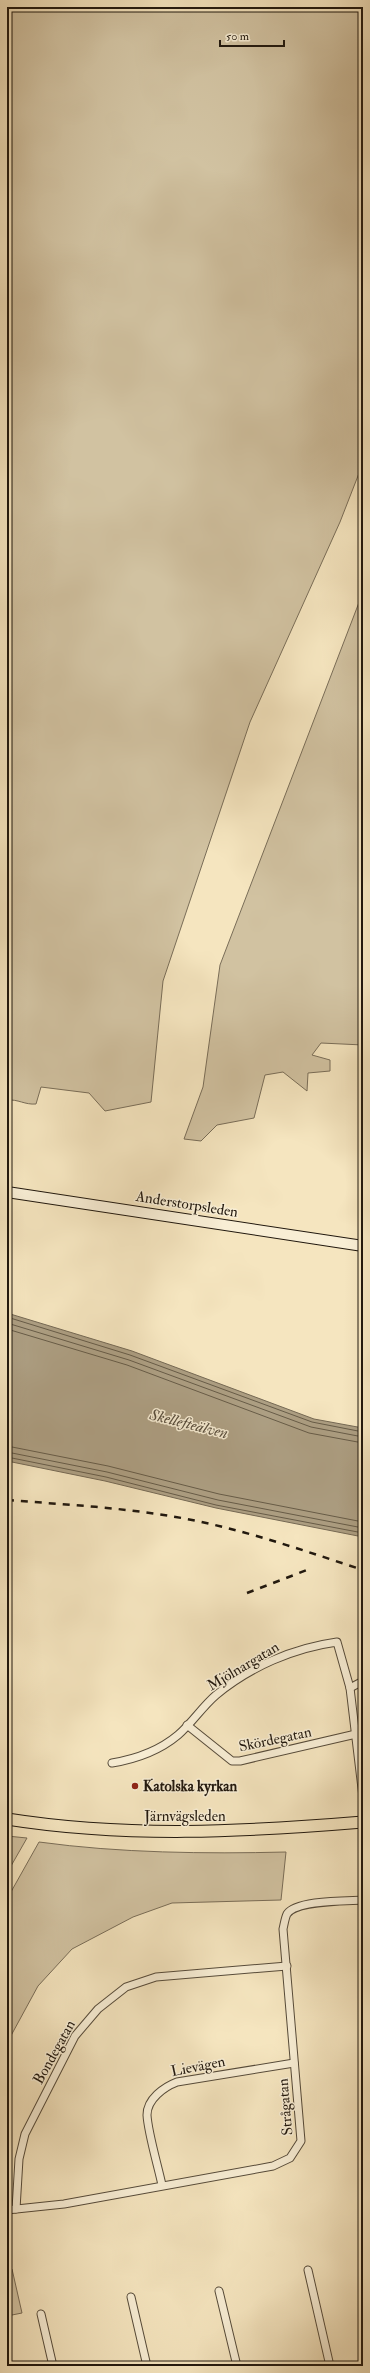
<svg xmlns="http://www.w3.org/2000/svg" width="370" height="2373" viewBox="0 0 370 2373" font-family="'IM FELL Double Pica',serif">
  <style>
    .green { fill: #d1c2a1; stroke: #796d58 }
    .water { fill: #ad9f83; stroke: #756954 }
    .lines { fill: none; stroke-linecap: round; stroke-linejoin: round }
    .shore { stroke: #675c48; stroke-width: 1 }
    .minor-casing { stroke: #564b3a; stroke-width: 9 }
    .secondary-casing { stroke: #21180e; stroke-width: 12 }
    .primary-casing { stroke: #21180e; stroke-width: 13 }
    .minor { stroke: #f8eed5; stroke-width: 7 }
    .secondary { stroke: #f8eed5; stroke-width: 10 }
    .primary { stroke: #f5e5bf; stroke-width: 11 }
    .rail { stroke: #21180e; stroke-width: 2.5; stroke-dasharray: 7 7; stroke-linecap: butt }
    .poi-dot { fill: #8f2418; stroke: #f8eed5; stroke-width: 1.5 }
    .labels { text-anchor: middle; stroke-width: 3; stroke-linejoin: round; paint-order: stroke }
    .street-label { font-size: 15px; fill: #21180e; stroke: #f8eed5 }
    .poi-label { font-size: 15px; font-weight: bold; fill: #21180e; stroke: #f8eed5; text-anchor: start }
    .water-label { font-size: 16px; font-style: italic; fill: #594e3d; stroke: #f8eed5 }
  </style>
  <rect width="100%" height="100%" fill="#f5e5bf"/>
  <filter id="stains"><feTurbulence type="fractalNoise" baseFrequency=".005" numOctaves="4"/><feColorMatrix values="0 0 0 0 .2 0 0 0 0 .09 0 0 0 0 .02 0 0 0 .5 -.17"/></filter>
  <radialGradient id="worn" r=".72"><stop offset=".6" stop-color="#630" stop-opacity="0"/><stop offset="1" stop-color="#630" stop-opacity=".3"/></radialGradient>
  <g class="green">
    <path d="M7 7H363V463L340 522 250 722 163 981 151 1102 105 1111 89 1093 41 1087 36 1104C25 1105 18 1099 7 1100Z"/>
    <polygon points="363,592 363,1045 321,1043 312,1055 330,1060 330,1071 308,1073 307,1091 283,1072 265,1075 254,1118 217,1125 201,1141 184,1139 203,1087 220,965"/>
    <polygon points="7,1836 27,1838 7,1873"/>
    <path d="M39 1842C119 1853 206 1854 286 1852L281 1900 172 1903 133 1917 72 1949 38 1986 7 2043V1899Z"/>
    <polygon points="12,2269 22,2313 7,2316 7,2271"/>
  </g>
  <polygon class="water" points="7,1313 132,1351 314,1419 363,1428 363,1537 216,1508 105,1481 7,1461"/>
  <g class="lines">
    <g class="shore">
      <polyline points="7,1317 130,1355 312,1422 363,1432"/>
      <polyline points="7,1323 129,1360 311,1427 363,1437"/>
      <polyline points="7,1329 127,1365 309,1433 363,1443"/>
      <polyline points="7,1446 108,1466 219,1494 363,1522"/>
      <polyline points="7,1452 107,1472 218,1500 363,1528"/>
      <polyline points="7,1457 106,1477 216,1505 363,1533"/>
    </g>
    <g class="minor-casing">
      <g id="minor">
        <polyline points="350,1688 363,1681"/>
        <polyline points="187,1725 232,1761 240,1761 356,1734"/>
        <path d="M112 1763C136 1759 159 1751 178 1735 192 1723 202 1707 216 1695 250 1667 293 1648 337 1642L350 1688 363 1797"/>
        <path d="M162 2185C158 2166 148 2133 147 2115 147 2099 164 2087 177 2082L294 2063"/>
        <polyline points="16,2209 19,2159 25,2134 75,2036 98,2009 126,1987 156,1977 287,1966"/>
        <path d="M7 2210 64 2204 273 2166 290 2158 301 2141 283 1929C284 1925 285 1918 287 1914 296 1900 347 1901 363 1900"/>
        <polyline points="308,2270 330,2366"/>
        <polyline points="219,2291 237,2366"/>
        <polyline points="131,2297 147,2366"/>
        <polyline points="41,2314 53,2366"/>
      </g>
    </g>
    <g class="secondary-casing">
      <polyline id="secondary" points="7,1192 363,1246"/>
    </g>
    <g class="primary-casing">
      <path id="primary" d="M7 1819C127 1838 243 1832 363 1822"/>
    </g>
    <use href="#minor" class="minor"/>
    <use href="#secondary" class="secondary"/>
    <use href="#primary" class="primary"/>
    <g class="rail">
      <path d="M7 1500C70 1505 135 1508 197 1521 254 1533 308 1552 363 1570"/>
      <polyline points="247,1593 307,1570"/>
    </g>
  </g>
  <circle class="poi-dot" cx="135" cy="1786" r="4"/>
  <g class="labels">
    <g class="street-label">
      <text transform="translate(187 1204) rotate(9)" y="5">Anderstorpsleden</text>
      <text transform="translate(243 1666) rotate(-31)" y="5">Mjölnargatan</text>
      <text transform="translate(275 1739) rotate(-12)" y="5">Skördegatan</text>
      <text x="185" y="1821">Järnvägsleden</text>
      <text transform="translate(54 2052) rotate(-61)" y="5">Bondegatan</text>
      <text transform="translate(198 2066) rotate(-11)" y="5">Lievägen</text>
      <text transform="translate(285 2107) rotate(-95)" y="5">Strågatan</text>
    </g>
    <g class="poi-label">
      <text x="143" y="1791">Katolska kyrkan</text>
    </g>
    <g class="water-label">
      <text transform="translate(189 1423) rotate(14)" y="6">Skellefteälven</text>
    </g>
  </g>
  <rect width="370" height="2373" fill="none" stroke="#f5e5bf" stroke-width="24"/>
  <rect x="8" y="8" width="354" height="2357" fill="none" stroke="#21180e" stroke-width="2"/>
  <rect x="12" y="12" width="346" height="2349" fill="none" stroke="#21180e"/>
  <path d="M220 40v6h64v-6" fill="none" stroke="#21180e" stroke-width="2"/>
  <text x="226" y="40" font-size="12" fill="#21180e" stroke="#f8eed5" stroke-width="3" paint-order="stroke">50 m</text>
  <rect width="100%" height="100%" filter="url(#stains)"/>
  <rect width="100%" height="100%" fill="url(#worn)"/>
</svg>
